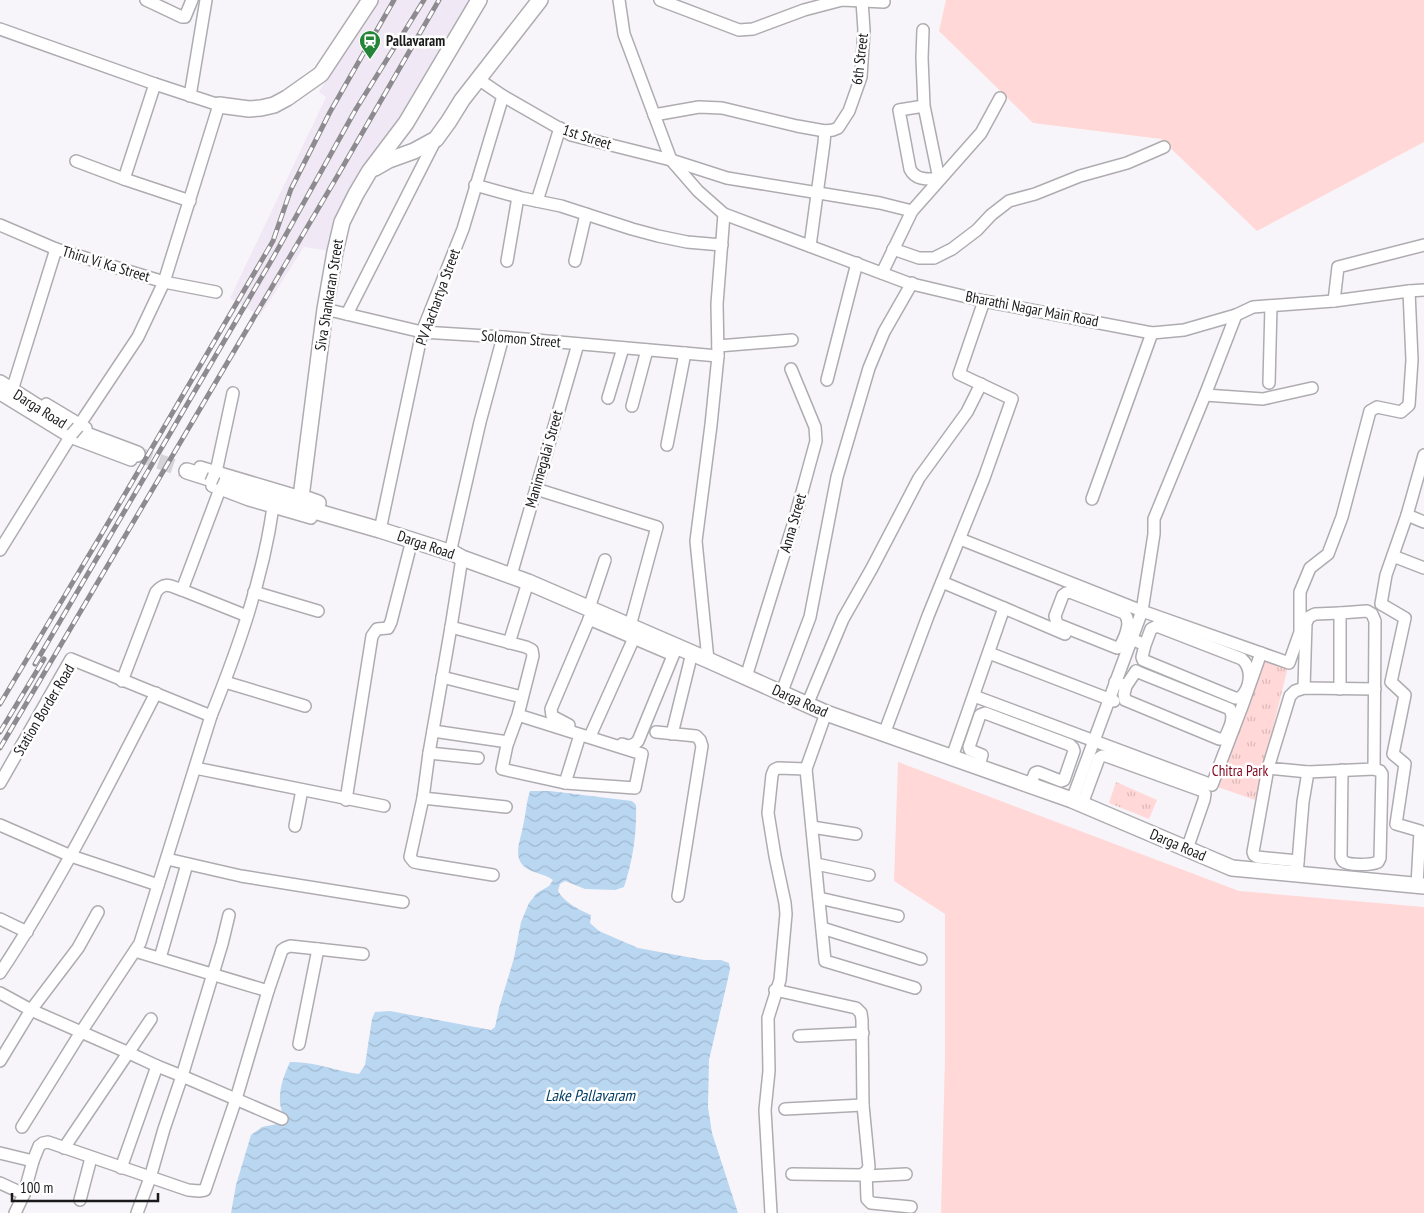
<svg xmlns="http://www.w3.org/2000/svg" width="1424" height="1213" viewBox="0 0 1424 1213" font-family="'PT Sans Narrow',sans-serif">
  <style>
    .built { fill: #f0e9f5 }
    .green { fill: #ffd8d7 }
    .park { fill: url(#park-tufts) }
    .water { fill: url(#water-waves) }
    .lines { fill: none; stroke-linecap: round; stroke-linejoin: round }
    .tertiary-tunnel { stroke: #d7d4d9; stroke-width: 15; stroke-dasharray: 15 8; stroke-linecap: butt }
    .minor-casing { stroke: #afacb1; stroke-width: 14 }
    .tertiary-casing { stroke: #afacb1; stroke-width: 18 }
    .minor { stroke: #fff; stroke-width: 11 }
    .tertiary { stroke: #fff; stroke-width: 15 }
    .rail-casing { stroke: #8d8b8f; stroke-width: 5 }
    .rail { stroke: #fff; stroke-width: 3; stroke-dasharray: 9; stroke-linecap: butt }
    .minor-bridge-casing { stroke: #afacb1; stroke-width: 14; stroke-linecap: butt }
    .minor-bridge { stroke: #fff; stroke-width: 11 }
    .labels { text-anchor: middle; stroke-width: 5; stroke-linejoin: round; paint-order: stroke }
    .poi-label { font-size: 15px; font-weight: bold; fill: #1a191b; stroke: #fff; text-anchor: start }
    .street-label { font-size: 15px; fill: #1a191b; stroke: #fff }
    .park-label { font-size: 15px; fill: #82061f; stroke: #fff }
    .water-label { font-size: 16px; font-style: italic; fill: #003b64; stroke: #fff }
  </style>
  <defs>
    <pattern id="park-tufts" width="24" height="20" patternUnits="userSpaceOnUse" patternTransform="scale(1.25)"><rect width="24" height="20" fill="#ffd8d7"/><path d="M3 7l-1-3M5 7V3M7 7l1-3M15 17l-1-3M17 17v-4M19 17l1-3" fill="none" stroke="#dab9b8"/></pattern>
    <pattern id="water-waves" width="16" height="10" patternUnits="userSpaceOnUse" patternTransform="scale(1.25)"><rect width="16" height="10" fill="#bad7f2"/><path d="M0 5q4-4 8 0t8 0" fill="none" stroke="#9fb8cf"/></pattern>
  </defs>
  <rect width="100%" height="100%" fill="#f8f5fa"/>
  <polygon class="built" points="373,0 473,0 431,70 343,201 330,251 304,247 260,316 230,298 326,97 319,92"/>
  <g class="green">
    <polygon points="946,0 1424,0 1424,142 1257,231 1161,139 1033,123 939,31"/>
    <polygon points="898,762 1239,891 1424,907 1424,1213 941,1213 945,1058 945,914 894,881"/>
  </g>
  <g class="park">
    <polygon points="1262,653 1289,663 1255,800 1212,785"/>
    <polygon points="1116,782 1157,800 1149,819 1109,803"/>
  </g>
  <path class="water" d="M530 791H550L632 801 636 805C637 833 633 860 624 887L615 890 585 889 565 881 560 884 558 891C565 903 578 909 591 915L590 923 599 931 638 948 704 960H721L729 963 730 969 727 983 709 1060 708 1107 712 1133 738 1213H231L236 1185 251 1135 262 1127 282 1123C284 1114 281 1111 280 1103 279 1088 284 1075 290 1062 313 1061 336 1071 359 1074L365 1065 372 1019 375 1012 390 1011 491 1030 495 1027 499 1008 514 958 521 922 529 903 537 893 549 886 553 880C544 873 533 874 525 867 512 857 521 839 523 826 526 814 526 803 530 791Z"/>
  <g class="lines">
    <polyline class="tertiary-tunnel" points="137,454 187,471"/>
    <g class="minor-casing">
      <g id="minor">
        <polyline points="146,0 182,17 185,17 192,0"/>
        <polyline points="619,0 624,34 671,160 698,191 724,214 908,283 984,301 1152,333 1184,330 1236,315 1253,307 1334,301 1409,291 1424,290"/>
        <polyline points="660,0 739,30 753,29 804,10 842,0 884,2"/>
        <polyline points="0,29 155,84 219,105 164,282 138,337 78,427"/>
        <path d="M923 30 922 58 924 106 939 179C928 179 916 181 910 169L899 110 924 106"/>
        <polyline points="484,83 503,96 571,135 671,160 727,178 880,203 912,211"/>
        <polyline points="155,84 124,179 190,201"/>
        <polyline points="190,96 206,0"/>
        <polyline points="654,115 699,107 722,108 797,126 825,131 833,130 838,128 849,111 861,77 864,30 862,1"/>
        <polyline points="76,161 124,179"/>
        <polyline points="475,185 522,198 561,206 632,229 658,236 687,242 722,245"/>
        <polyline points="537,201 560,128"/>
        <polyline points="0,225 56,249 164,282 216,292"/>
        <polyline points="810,246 824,143 825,131"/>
        <polyline points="893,249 919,258 934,258 952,249 977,230 991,215 1009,201 1035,194 1080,176 1127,163 1164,147"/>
        <polyline points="507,261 518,197"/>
        <polyline points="575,261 586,214"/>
        <polyline points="882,273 912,211 981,133 1000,98"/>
        <polyline points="1334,301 1338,267 1424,245"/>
        <polyline points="325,309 422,332 503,337 718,356"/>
        <polyline points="347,314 436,139"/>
        <polyline points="718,346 792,340"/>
        <polyline points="827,380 857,263"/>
        <polyline points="1269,383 1271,306"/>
        <polyline points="14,384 56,249"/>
        <polyline points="0,394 70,437 131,460"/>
        <polyline points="1205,395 1263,399 1312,388"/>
        <polyline points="608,398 623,348"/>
        <polyline points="46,404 86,428"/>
        <polyline points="632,406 647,350"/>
        <polyline points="667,445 685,353"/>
        <polyline points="200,467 301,497"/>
        <polyline points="214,475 216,472 233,393"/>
        <polyline points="212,486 249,500 311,518"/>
        <polyline points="536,489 657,527 630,626"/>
        <polyline points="1092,499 1152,333"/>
        <polyline points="1407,515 1424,522"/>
        <polyline points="380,530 422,332 463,229 503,96"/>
        <polyline points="960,539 1142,611 1289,663 1300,632 1300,592 1310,568 1328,554 1342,517 1370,411 1377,407 1401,412 1409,405 1412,360 1409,291"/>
        <polyline points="0,550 72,434"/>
        <polyline points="450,553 480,422 503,337"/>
        <polyline points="1393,556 1424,568"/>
        <polyline points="462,558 451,627 429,753 423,798 410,857 414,862 419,863 493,875"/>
        <polyline points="511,575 578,344"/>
        <polyline points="942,582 1004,608"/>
        <polyline points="182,590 247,616"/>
        <polyline points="254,592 318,611"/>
        <polyline points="589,608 605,560"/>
        <polyline points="589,619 673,655"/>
        <polyline points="451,627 526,647 532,650 533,656 518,715 507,745 502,769 565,783 635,788 642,754 518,715"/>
        <path d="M1125 636 1120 647 1117 648 1057 624 1055 616 1063 595 1066 593 1070 592 1124 613C1130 620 1128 627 1125 636L1145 645 1151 629 1157 626 1242 659C1253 669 1251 688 1240 698H1235L1143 660 1142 657 1145 645"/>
        <polyline points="509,643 528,582"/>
        <polyline points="989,653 1114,701"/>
        <polyline points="708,660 696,541 711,425 718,356 717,304 724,214"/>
        <polyline points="442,677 522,697"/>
        <polyline points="746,677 793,525 816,441 815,427 791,369"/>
        <path d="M122 681 156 592C165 581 170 586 182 590L220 489"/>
        <polyline points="225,682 305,706"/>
        <path d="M1115 682 1126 686 1136 671 1138 672 1230 709C1235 719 1229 728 1225 738L1223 739H1219L1125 700 1124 694 1126 686"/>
        <polyline points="1304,688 1306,623 1309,617 1315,614 1340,613"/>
        <polyline points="781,694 810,617 837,477 869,368 884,332 912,283"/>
        <polyline points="974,696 1212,785 1243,704 1261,653"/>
        <polyline points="807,705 843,619 872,568 919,478 967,412 981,384"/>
        <polyline points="569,725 552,716 551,709 593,610"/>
        <polyline points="433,731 508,742"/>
        <polyline points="656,732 696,736 700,740 702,746 678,896"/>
        <polyline points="591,734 634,638"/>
        <polyline points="672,734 692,653"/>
        <polyline points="884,734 928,616 984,478 1012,399 959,374 984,301"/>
        <path d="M622 744C629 747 633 746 638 741L677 646"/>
        <polyline points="429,753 478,758"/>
        <polyline points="952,757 1004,608 1065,634"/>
        <polyline points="979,766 982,755 970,750 969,747 980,715 985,713 1070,745 1073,748 1074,751 1064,780 1061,781 1038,772 1035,773 1030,785"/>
        <polyline points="195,768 384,806"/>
        <polyline points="1268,768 1253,852 1254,855 1257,857 1298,861"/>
        <polyline points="806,769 825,961 915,988"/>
        <path d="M1342 770 1341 857C1342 859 1342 860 1343 861 1348 866 1372 865 1378 862L1380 858 1382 774 1380 771 1374 769"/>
        <polyline points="1308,772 1268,768 1290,696 1295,691 1304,688 1375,689"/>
        <polyline points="0,783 71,659 211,716"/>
        <polyline points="565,783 580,735"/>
        <polyline points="423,798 506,807"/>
        <polyline points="346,800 372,636 377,629 388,628 391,622 412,540"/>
        <polyline points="1072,800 1142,611 1154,534 1154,519 1205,395 1236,315"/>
        <polyline points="1082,804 1099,758 1102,756 1106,756 1203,791 1205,794 1204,800 1187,849"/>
        <polyline points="0,825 71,856 158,885"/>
        <polyline points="295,826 302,790"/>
        <polyline points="812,827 856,834"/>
        <polyline points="167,859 241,876 403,902"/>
        <polyline points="816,864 869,875"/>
        <polyline points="1297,874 1303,802 1308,772 1374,769 1375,621 1372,614 1367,611 1340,613 1340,689"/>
        <polyline points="1417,885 1420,831 1396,824 1405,764 1393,754 1405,695 1391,682 1405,618 1381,604 1386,575 1407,515 1424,455"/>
        <polyline points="819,898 898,916"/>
        <polyline points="0,919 27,932"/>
        <polyline points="822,928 921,959"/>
        <polyline points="318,949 363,954"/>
        <polyline points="135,951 268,991 282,950 285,948 290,946 318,949 299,1044"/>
        <polyline points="160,958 187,864"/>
        <path d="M0 973C59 884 107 788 156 693"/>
        <polyline points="775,990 856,1008 861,1013 862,1020 863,1105 869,1167 866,1172 861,1175 792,1174"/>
        <polyline points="0,993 31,1010 129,1053 157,1066 182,1076 282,1119"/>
        <polyline points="799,1036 863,1033"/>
        <polyline points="0,1061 31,1010 78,948 98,912"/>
        <polyline points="785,1109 863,1105"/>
        <path d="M22 1127 81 1032 140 943 211 716C238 649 263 578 273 507"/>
        <polyline points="64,1148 151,1019"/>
        <polyline points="0,1153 33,1161"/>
        <polyline points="121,1168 157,1066"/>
        <polyline points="866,1172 867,1199 871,1203 911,1207"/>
        <polyline points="866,1176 906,1174"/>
        <polyline points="0,1183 24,1194"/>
        <polyline points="80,1200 91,1158"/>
        <polyline points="15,1213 24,1194 33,1161 39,1146 43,1143 48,1142 188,1190 199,1191 205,1190 236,1099 268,991"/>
        <polyline points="137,1213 150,1178 164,1129 182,1076 222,944 229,915"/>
        <polyline points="771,1213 765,1110 769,1071 768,1018 780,980 786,914 785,903 775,856 768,813 772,775 774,770 778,768 806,769 826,713"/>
      </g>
    </g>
    <g class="tertiary-casing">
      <g id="tertiary">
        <polyline points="219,105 249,109 261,108 274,105 287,98 321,74 370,0"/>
        <polyline points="375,168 389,160 414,151 436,139 449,121 462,100 540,0"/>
        <polyline points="0,383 69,427 81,433 137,454"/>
        <polyline points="187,471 304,508 380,530 455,554 462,558 528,582 708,660 826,713 1072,800 1232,868 1424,886"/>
        <polyline points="318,503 301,497 325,309 335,252 342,222 356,194 369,172 406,123 479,0"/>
      </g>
    </g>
    <use href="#minor" class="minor"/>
    <use href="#tertiary" class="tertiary"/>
    <g class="rail-casing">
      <g id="rail">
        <polyline points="35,664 274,256 356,109 424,0"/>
        <polyline points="0,704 101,535 273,241 291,189 330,112 394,0"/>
        <polyline points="0,732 44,659"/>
        <polyline points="0,748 338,175 439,0"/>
      </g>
    </g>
    <use href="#rail" class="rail"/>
    <g class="minor-bridge-casing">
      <g id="minor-bridge">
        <polyline points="72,434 78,427"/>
        <polyline points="211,482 214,475"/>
      </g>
    </g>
    <use href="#minor-bridge" class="minor-bridge"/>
  </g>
  <defs>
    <g id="station-pin" transform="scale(1.125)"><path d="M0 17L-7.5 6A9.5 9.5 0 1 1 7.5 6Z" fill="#248538" stroke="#fff"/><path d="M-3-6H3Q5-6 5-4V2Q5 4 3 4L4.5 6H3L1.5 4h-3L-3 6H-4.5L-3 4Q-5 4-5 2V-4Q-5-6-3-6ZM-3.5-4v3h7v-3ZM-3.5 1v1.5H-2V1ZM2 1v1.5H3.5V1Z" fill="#fff"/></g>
  </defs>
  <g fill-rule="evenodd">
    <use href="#station-pin" x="370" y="41"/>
  </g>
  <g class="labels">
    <g class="poi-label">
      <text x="386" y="46">Pallavaram</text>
    </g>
    <g class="street-label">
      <text transform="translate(860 59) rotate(-83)" y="5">6th Street</text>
      <text transform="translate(587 137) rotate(18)" y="5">1st Street</text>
      <text transform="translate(106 264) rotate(17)" y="5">Thiru Vi Ka Street</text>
      <text transform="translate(329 295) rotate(-81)" y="5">Siva Shankaran Street</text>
      <text transform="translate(438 297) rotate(-70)" y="5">PV Aachartya Street</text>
      <text transform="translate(1032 309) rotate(11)" y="5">Bharathi Nagar Main Road</text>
      <text transform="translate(521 339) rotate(5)" y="5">Solomon Street</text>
      <text transform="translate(40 409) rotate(32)" y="5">Darga Road</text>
      <text transform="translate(544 459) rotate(-74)" y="5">Manimegalai Street</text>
      <text transform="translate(793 523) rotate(-74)" y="5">Anna Street</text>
      <text transform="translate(426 545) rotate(19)" y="5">Darga Road</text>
      <text transform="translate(800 701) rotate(24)" y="5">Darga Road</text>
      <text transform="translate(44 710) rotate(-59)" y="5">Station Border Road</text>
      <text transform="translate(1178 845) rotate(23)" y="5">Darga Road</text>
    </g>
    <g class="park-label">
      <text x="1240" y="776">Chitra Park</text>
    </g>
    <g class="water-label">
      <text x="590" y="1101">Lake Pallavaram</text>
    </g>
  </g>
  <path d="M12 1193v8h146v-8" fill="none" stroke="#1a191b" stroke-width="2.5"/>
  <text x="20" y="1193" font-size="15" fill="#1a191b" stroke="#ffffff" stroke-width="4" paint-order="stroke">100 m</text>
</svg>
